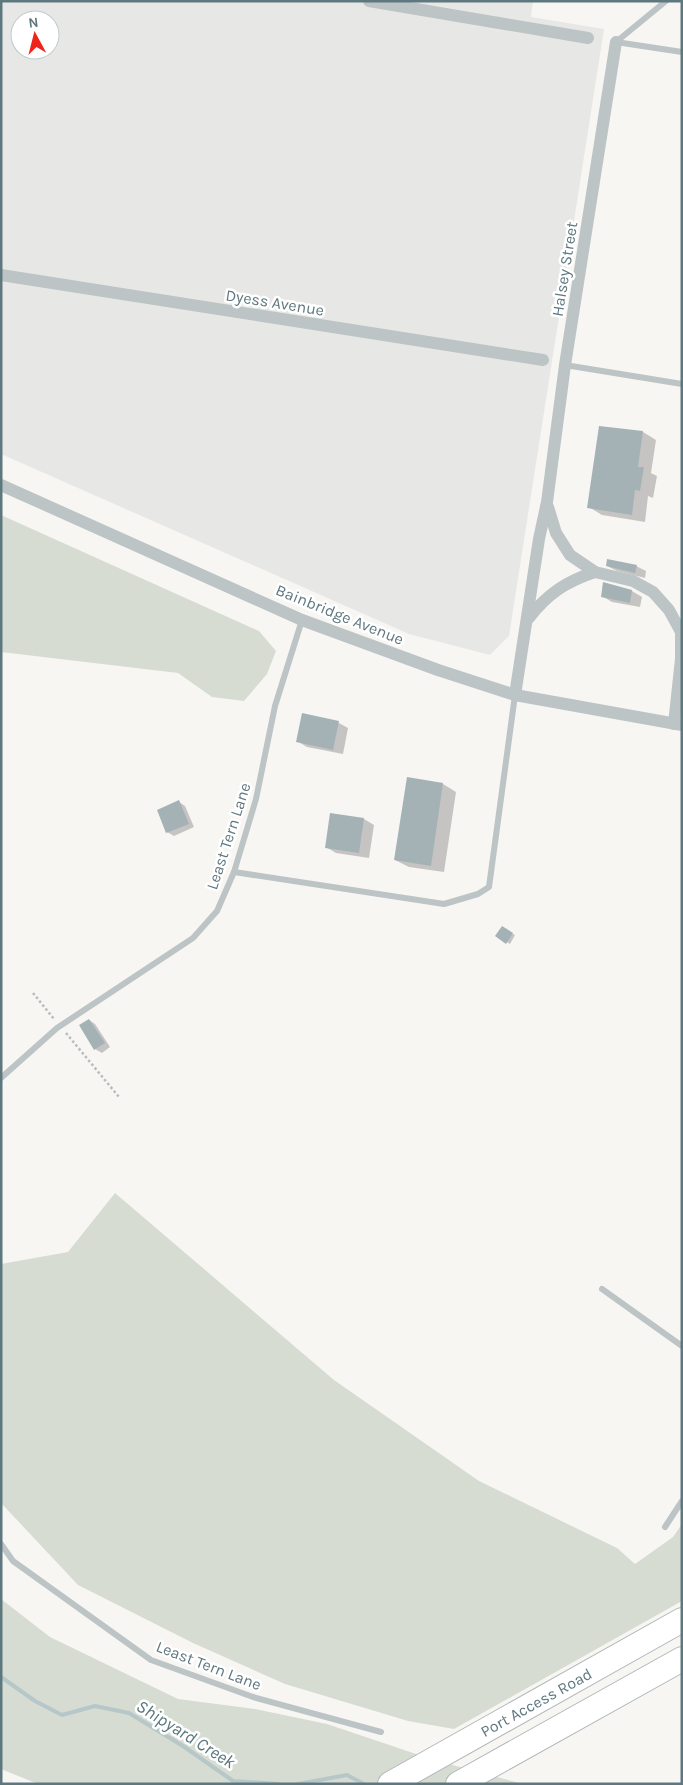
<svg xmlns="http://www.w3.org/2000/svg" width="683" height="1785" viewBox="0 0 683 1785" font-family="Karla,sans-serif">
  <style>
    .built { fill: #e7e8e6; fill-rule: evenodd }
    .green { fill: #d7dcd2 }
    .shadow { fill: #0003 }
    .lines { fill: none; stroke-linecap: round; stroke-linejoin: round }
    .stream { stroke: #b5c7c9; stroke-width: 4 }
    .building { fill: #a5b2b5 }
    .motorway-casing { stroke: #b2b8ba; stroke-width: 26 }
    .path { stroke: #b7bcbe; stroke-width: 2.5; stroke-dasharray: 2.5 2.5; stroke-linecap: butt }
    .service { stroke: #bcc4c6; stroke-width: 6 }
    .minor { stroke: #bcc4c6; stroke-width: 12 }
    .motorway { stroke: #fff; stroke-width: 24 }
    .labels { text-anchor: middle; stroke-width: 5; stroke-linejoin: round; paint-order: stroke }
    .street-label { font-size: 16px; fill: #5f7880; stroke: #fff }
    .water-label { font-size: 18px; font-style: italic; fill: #5a787c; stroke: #fff }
  </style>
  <rect width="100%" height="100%" fill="#f7f6f3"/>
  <path class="built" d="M1 1H533L531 17 604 29 509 636 490 655 409 634 1 454ZM20 20H50V50H20Z"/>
  <g class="green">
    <polygon points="1,515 259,631 276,651 267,674 244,701 212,697 178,673 1,652"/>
    <polygon points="115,1193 334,1380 479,1481 617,1548 635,1564 673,1537 682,1524 682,1601 454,1729 408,1721 285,1684 193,1643 78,1585 1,1503 1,1264 68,1252"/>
    <polygon points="1,1599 50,1637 178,1699 255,1709 327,1724 434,1760 523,1784 38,1784 1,1769"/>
  </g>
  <g class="shadow">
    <polygon points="600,428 643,432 656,440 651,473 657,476 653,498 648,496 645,522 602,515 589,507"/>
    <polygon points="607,566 636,566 646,571 645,578 617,571"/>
    <polygon points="632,591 642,597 640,607 612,602 602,596"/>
    <polygon points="339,723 348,728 343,754 307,747 297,741"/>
    <polygon points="408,779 443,784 456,792 444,872 409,867 395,860"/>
    <polygon points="179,802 185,806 194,827 174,836 167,832"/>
    <polygon points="331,815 364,819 374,825 369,858 336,853 326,847"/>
    <polygon points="502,928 515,935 510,944 497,936"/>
    <polygon points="89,1020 95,1024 110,1047 102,1053 95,1049 80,1026"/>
  </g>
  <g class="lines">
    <g class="stream">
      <polyline points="1,1677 35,1701 62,1715 95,1706 129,1713 183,1746 233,1781 279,1784"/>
      <polyline points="298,1784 347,1775 364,1784"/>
    </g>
  </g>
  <g class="building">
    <polygon points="599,426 643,431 638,467 644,467 640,491 635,490 632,515 587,508"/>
    <polygon points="607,559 637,565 635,573 606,566"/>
    <polygon points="603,582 632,590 630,603 601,597"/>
    <polygon points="302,713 339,721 333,750 296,742"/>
    <polygon points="407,777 443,783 431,866 394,860"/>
    <polygon points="179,800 189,824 166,833 157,810"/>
    <polygon points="330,813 364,818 359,853 325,848"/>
    <polygon points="502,926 513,933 506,944 495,936"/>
    <polygon points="89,1019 105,1043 94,1050 79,1025"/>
  </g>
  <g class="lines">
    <g class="motorway-casing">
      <g id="motorway">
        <polyline points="390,1784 682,1620"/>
        <polyline points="458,1784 682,1659"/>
      </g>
    </g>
    <g class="path">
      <polyline points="33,993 54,1019"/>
      <polyline points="66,1033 119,1097"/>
    </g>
    <g class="service">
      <polyline points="616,42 682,52"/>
      <polyline points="616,42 666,1"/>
      <polyline points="565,365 682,384"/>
      <polyline points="234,872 444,904 478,894 489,887 515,695"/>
      <polyline points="1,1078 57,1028 193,938 217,911 234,872 256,799 275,706 302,620"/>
      <polyline points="602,1289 682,1346"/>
      <polyline points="665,1527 682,1501"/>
      <polyline points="1,1544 13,1561 151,1660 253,1697 381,1732"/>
    </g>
    <g class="minor">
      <polyline points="369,1 588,38"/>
      <polyline points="1,275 543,360"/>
      <polyline points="1,485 302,620 438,670 515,695 682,725"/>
      <polyline points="548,507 556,533 570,555 595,572 633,581 653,592 669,610 681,632 681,659 674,724"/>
      <path d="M529 618C547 594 567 581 595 572"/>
      <polyline points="515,695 539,539 547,502 565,365 616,42"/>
    </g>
    <use href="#motorway" class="motorway"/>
  </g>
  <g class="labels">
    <g class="street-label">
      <text transform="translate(564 269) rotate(-81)" y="6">Halsey Street</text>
      <text transform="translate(275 302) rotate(9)" y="6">Dyess Avenue</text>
      <text transform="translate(340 614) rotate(22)" y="6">Bainbridge Avenue</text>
      <text transform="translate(228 836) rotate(-72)" y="6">Least Tern Lane</text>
      <text transform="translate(209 1665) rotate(21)" y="6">Least Tern Lane</text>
      <text transform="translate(536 1702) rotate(-29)" y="6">Port Access Road</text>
    </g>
    <g class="water-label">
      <text transform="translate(186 1734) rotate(32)" y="6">Shipyard Creek</text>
    </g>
  </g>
  <rect width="683" height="1785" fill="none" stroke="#5f7880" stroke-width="5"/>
  <g transform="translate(35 35) rotate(353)"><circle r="24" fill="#ffffff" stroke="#bfc9cc"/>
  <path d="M0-4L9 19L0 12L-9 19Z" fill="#ef231a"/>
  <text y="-8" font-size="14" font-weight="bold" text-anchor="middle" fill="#5f7880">N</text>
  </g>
</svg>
